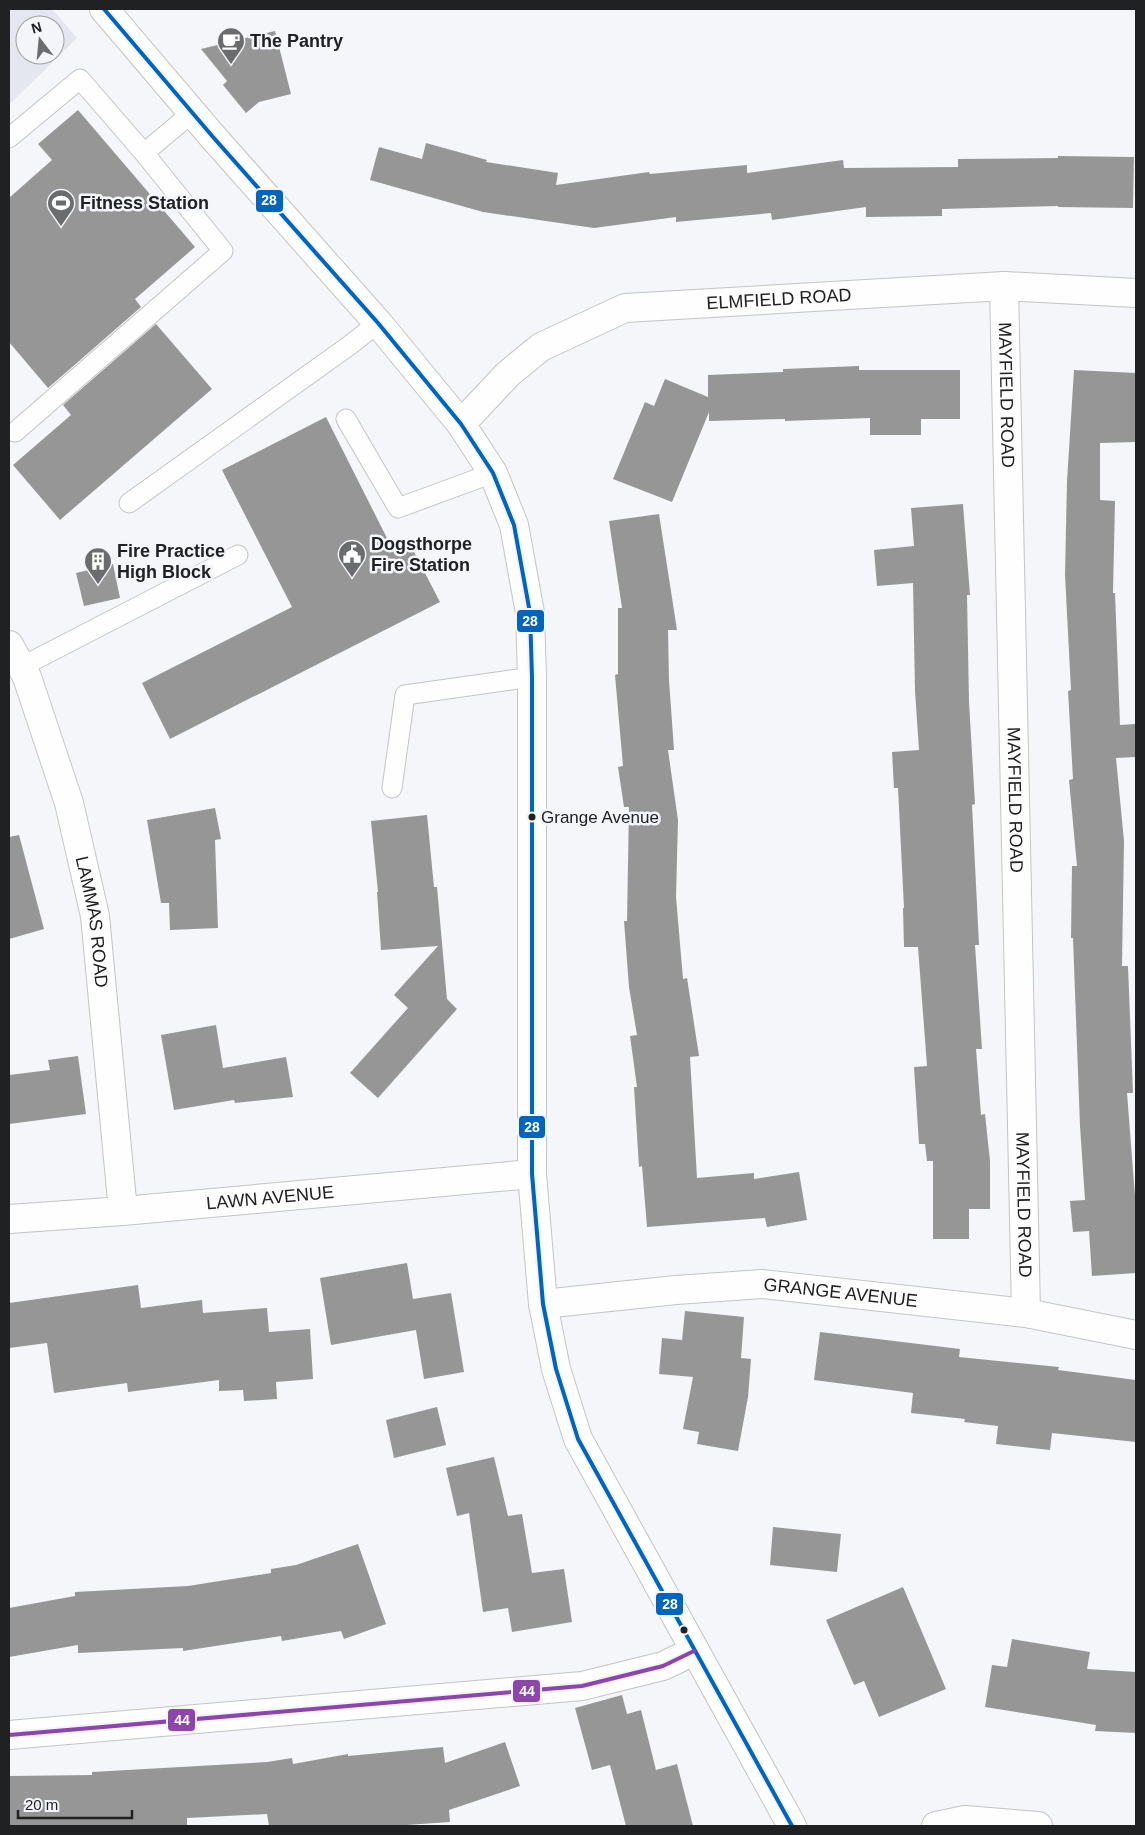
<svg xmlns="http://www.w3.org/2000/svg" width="1145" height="1835" viewBox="0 0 1145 1835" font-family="Arial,sans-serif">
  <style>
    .built { fill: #e4e7ef; fill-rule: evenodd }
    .building { fill: #969697 }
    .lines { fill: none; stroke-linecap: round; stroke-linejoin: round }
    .service-casing { stroke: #c3c4c6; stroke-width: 21 }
    .minor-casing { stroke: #c3c4c6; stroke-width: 30 }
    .tertiary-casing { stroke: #c3c4c6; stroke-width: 30 }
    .service { stroke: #fefefe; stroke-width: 19 }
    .minor { stroke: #fefefe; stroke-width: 28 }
    .tertiary { stroke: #fefefe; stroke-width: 28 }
    .bus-1-casing { stroke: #f3f5fb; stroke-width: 8 }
    .bus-2-casing { stroke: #f3f5fb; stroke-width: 8 }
    .bus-1 { stroke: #0065bd; stroke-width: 4 }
    .bus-2 { stroke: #8e44ad; stroke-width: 4 }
    .bus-dot { fill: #202123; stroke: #f3f5fb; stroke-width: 2 }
    .labels { text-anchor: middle; stroke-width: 5; stroke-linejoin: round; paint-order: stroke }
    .bus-label { font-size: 17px; fill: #202123; stroke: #f3f5fb; text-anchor: start }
    .poi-label { font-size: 18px; font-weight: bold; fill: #202123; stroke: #f3f5fb; text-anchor: start }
    .street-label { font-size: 18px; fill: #202123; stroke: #f3f5fb }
    .line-badge { stroke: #f3f5fb; stroke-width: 2 }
    .badge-label { font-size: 14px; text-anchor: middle; font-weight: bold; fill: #fff }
  </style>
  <rect width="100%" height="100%" fill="#f5f6f9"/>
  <path class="built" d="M9 9H52L77 38 9 105ZM25 25H55V55H25Z"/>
  <g class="building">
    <polygon points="275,31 291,94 259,102 246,113 223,85 227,81 201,49"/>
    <polygon points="78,110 195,247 135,299 141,307 48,388 9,342 9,198 52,160 38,144"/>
    <polygon points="426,143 487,160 486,162 558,173 556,185 649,172 650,174 747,165 747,173 843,160 844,168 958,167 958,159 1058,158 1058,156 1134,157 1133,208 1058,207 1058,206 942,209 942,216 866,217 866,207 772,220 771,213 676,222 676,217 594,228 483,212 370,180 379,147 422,159"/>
    <polygon points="156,324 212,389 60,520 13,465 71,415 63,405"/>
    <polygon points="859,366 859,370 960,370 960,419 921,419 921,435 870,435 870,418 785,421 785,419 709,421 709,412 672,502 613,479 645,402 654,406 665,379 708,397 708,375 783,372 783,369"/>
    <polygon points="1074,370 1136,373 1136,442 1100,443 1100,500 1115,501 1113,593 1115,593 1120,725 1135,724 1136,746 1136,757 1116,758 1124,841 1122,966 1128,966 1133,1093 1127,1093 1135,1196 1136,1196 1136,1273 1092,1276 1089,1231 1073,1232 1070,1201 1085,1200 1080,1126 1073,938 1071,938 1072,866 1077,866 1069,780 1073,779 1068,691 1071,690 1065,575 1067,481"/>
    <polygon points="326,417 395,554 411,546 440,602 170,739 142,683 292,607 222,470"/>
    <polygon points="963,504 970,595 967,595 969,702 975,804 972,805 979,945 975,945 982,1049 976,1049 981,1115 985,1114 990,1161 990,1209 969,1209 969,1239 933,1239 933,1161 927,1161 925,1144 919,1144 914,1067 927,1066 918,947 904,947 903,908 904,908 898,788 894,788 892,752 919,750 915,691 913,583 877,586 874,550 914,546 911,508"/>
    <polygon points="659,514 677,630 668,630 669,680 674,750 668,750 678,820 676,897 683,979 687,978 699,1056 690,1057 697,1178 754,1173 754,1179 799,1172 807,1220 767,1227 765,1218 647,1227 642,1166 639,1167 634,1087 637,1087 630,1036 637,1035 629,987 624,921 627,921 629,807 624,807 618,767 623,766 615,675 618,674 618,608 622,608 609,521"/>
    <polygon points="113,564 120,598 84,606 76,573"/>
    <polygon points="215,808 221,839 215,840 218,928 170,930 169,903 161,903 147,820"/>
    <polygon points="427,815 434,887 437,887 447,999 457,1009 378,1098 350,1073 408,1008 394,995 438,946 381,950 377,892 378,892 371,821"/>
    <polygon points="19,835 44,929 9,939 9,837"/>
    <polygon points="216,1025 223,1068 286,1057 293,1097 235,1103 234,1100 174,1110 161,1035"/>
    <polygon points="78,1056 86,1114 9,1124 9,1075 50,1070 48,1060"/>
    <polygon points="407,1263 413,1299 451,1293 464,1372 424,1379 416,1330 331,1345 320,1278"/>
    <polygon points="138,1285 141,1308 202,1300 203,1313 267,1308 269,1332 310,1329 313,1379 276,1382 277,1399 244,1401 243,1390 219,1391 219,1380 128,1392 127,1383 54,1393 47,1343 9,1348 9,1303"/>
    <polygon points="685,1311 744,1317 741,1358 751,1359 748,1397 738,1451 697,1444 699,1432 683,1429 693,1377 659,1374 662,1338 682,1340"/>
    <polygon points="820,1332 960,1349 959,1357 1059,1367 1058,1370 1136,1380 1136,1442 1052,1433 1050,1450 996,1444 998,1426 964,1422 965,1419 911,1413 913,1393 814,1380"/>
    <polygon points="437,1407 446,1445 394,1458 386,1420"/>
    <polygon points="494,1457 508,1516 522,1514 532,1573 564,1569 572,1622 512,1632 508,1608 483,1612 469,1513 457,1516 446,1468"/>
    <polygon points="773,1527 841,1534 837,1572 770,1565"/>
    <polygon points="358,1544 386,1624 344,1639 341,1631 282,1641 281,1636 183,1651 183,1648 78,1653 78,1645 9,1657 9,1608 75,1596 75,1592 188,1586 271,1573 271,1569 296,1565"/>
    <polygon points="903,1587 946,1689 879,1717 864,1681 854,1685 826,1620"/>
    <polygon points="1012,1639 1090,1652 1087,1669 1136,1672 1136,1733 1095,1731 1096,1725 985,1707 992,1665 1007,1667"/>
    <polygon points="622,1695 627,1714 641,1710 656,1770 677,1764 693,1826 626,1826 610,1765 592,1770 575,1708"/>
    <polygon points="505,1742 520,1786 449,1810 450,1822 392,1826 269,1826 267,1814 187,1818 187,1826 9,1826 9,1776 92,1775 92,1772 267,1762 292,1758 293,1764 348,1754 348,1756 443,1747 445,1763"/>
  </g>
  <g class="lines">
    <g class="service-casing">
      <g id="service">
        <polyline points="9,138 80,79 144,153 223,251 15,432"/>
        <polyline points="144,153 192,113"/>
        <polyline points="346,419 398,508 493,473"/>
        <polyline points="129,503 350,345 378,323"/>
        <polyline points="21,667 238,555"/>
        <polyline points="392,788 405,695 532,677"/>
      </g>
    </g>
    <g class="minor-casing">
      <g id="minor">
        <path id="s1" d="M1004 286 1026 1313"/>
        <path id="s2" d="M9 645 27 677 69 803 95 916 123 1211"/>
        <path id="s3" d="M9 1219 123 1211 532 1174"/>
        <path id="s4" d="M543 1304 676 1290 762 1284 1026 1313 1136 1335"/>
        <polyline points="9,1735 582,1686 663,1666 694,1651"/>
        <polyline points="936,1826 965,1820 1038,1826"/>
      </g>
    </g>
    <g class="tertiary-casing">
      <g id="tertiary">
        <polyline points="104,9 213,137 378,323 461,424 493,473 514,525 530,613 532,677 532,1174 543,1304 556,1369 578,1439 792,1826"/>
        <path id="s5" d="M461 424 508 374 541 347 625 308 1004 286 1136 293"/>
      </g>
    </g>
    <use href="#service" class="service"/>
    <use href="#minor" class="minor"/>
    <use href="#tertiary" class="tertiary"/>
    <g class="bus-1-casing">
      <polyline id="bus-1" points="104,9 213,137 378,323 461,424 493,473 514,525 530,613 532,677 532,1174 543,1304 556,1369 578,1439 792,1826"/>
    </g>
    <g class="bus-2-casing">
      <polyline id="bus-2" points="9,1735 582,1686 663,1666 694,1651"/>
    </g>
    <use href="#bus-1" class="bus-1"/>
    <use href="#bus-2" class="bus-2"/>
  </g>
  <defs>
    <g id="cafe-pin" transform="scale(1.4375)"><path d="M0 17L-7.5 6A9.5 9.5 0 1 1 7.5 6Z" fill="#6b6c6e" stroke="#f3f5fb"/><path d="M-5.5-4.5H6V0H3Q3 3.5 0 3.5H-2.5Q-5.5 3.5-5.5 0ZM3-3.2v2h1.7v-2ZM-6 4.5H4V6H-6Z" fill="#fff"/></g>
    <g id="stadium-pin" transform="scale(1.4375)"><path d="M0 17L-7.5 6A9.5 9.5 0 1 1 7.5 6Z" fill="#6b6c6e" stroke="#f3f5fb"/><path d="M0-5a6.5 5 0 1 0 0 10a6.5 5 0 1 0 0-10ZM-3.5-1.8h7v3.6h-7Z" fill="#fff"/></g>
    <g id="civic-pin" transform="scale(1.4375)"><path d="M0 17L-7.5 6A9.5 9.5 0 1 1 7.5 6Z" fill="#6b6c6e" stroke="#f3f5fb"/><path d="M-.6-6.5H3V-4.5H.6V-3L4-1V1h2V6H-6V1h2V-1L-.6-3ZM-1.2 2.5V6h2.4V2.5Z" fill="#fff"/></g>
    <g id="building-pin" transform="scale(1.4375)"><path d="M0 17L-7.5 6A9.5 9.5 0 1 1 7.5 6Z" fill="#6b6c6e" stroke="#f3f5fb"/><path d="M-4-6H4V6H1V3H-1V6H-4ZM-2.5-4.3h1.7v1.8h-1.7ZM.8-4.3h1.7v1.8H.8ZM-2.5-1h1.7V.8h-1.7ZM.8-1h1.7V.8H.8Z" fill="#fff"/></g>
  </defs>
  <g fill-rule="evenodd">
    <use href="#cafe-pin" x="231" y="41"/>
    <use href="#stadium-pin" x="61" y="203"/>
    <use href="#civic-pin" x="352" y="554"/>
    <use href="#building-pin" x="98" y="561"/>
  </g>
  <g class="bus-dot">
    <circle cx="532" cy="817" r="4.5"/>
    <circle cx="684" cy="1630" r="4.5"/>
  </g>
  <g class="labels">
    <g class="bus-label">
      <text x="541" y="823">Grange Avenue</text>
    </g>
    <g class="poi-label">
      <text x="250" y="47">The Pantry</text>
      <text x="80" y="209">Fitness Station</text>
      <text x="371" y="550">Dogsthorpe<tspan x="371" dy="21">Fire Station</tspan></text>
      <text x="117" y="557">Fire Practice<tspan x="117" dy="21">High Block</tspan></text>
    </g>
    <g class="street-label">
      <text dy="6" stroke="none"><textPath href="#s5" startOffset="358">ELMFIELD ROAD</textPath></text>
      <text dy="6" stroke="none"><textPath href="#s1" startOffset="109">MAYFIELD ROAD</textPath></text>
      <text dy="6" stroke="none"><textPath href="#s1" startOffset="514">MAYFIELD ROAD</textPath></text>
      <text dy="6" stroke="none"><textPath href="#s2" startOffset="291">LAMMAS ROAD</textPath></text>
      <text dy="6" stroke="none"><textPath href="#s3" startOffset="262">LAWN AVENUE</textPath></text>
      <text dy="6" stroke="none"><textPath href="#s1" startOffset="919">MAYFIELD ROAD</textPath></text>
      <text dy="6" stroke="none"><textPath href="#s4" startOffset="299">GRANGE AVENUE</textPath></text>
    </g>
  </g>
  <g class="line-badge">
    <rect x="255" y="189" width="29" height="24" rx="5" fill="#0065bd"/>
    <rect x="516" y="609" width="29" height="24" rx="5" fill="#0065bd"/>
    <rect x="518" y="1115" width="28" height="24" rx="5" fill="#0065bd"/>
    <rect x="655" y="1592" width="29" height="24" rx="5" fill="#0065bd"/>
    <rect x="512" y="1679" width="29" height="24" rx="5" fill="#8e44ad"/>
    <rect x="167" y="1708" width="29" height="24" rx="5" fill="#8e44ad"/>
  </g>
  <g class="badge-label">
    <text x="269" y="205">28</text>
    <text x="530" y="626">28</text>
    <text x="532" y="1132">28</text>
    <text x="670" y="1609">28</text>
    <text x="527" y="1696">44</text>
    <text x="182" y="1725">44</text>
  </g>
  <rect width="1145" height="1835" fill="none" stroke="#202123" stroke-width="20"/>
  <g transform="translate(40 40) rotate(344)"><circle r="24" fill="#f3f5fb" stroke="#9fa0a5"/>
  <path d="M0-4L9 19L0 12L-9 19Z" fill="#6b6c6e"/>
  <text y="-8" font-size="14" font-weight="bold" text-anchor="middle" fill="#202123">N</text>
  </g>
  <path d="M18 1810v8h114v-8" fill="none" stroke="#202123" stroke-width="2.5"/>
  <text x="25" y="1810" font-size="15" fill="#202123" stroke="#f3f5fb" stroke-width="4" paint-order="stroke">20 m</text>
</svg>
